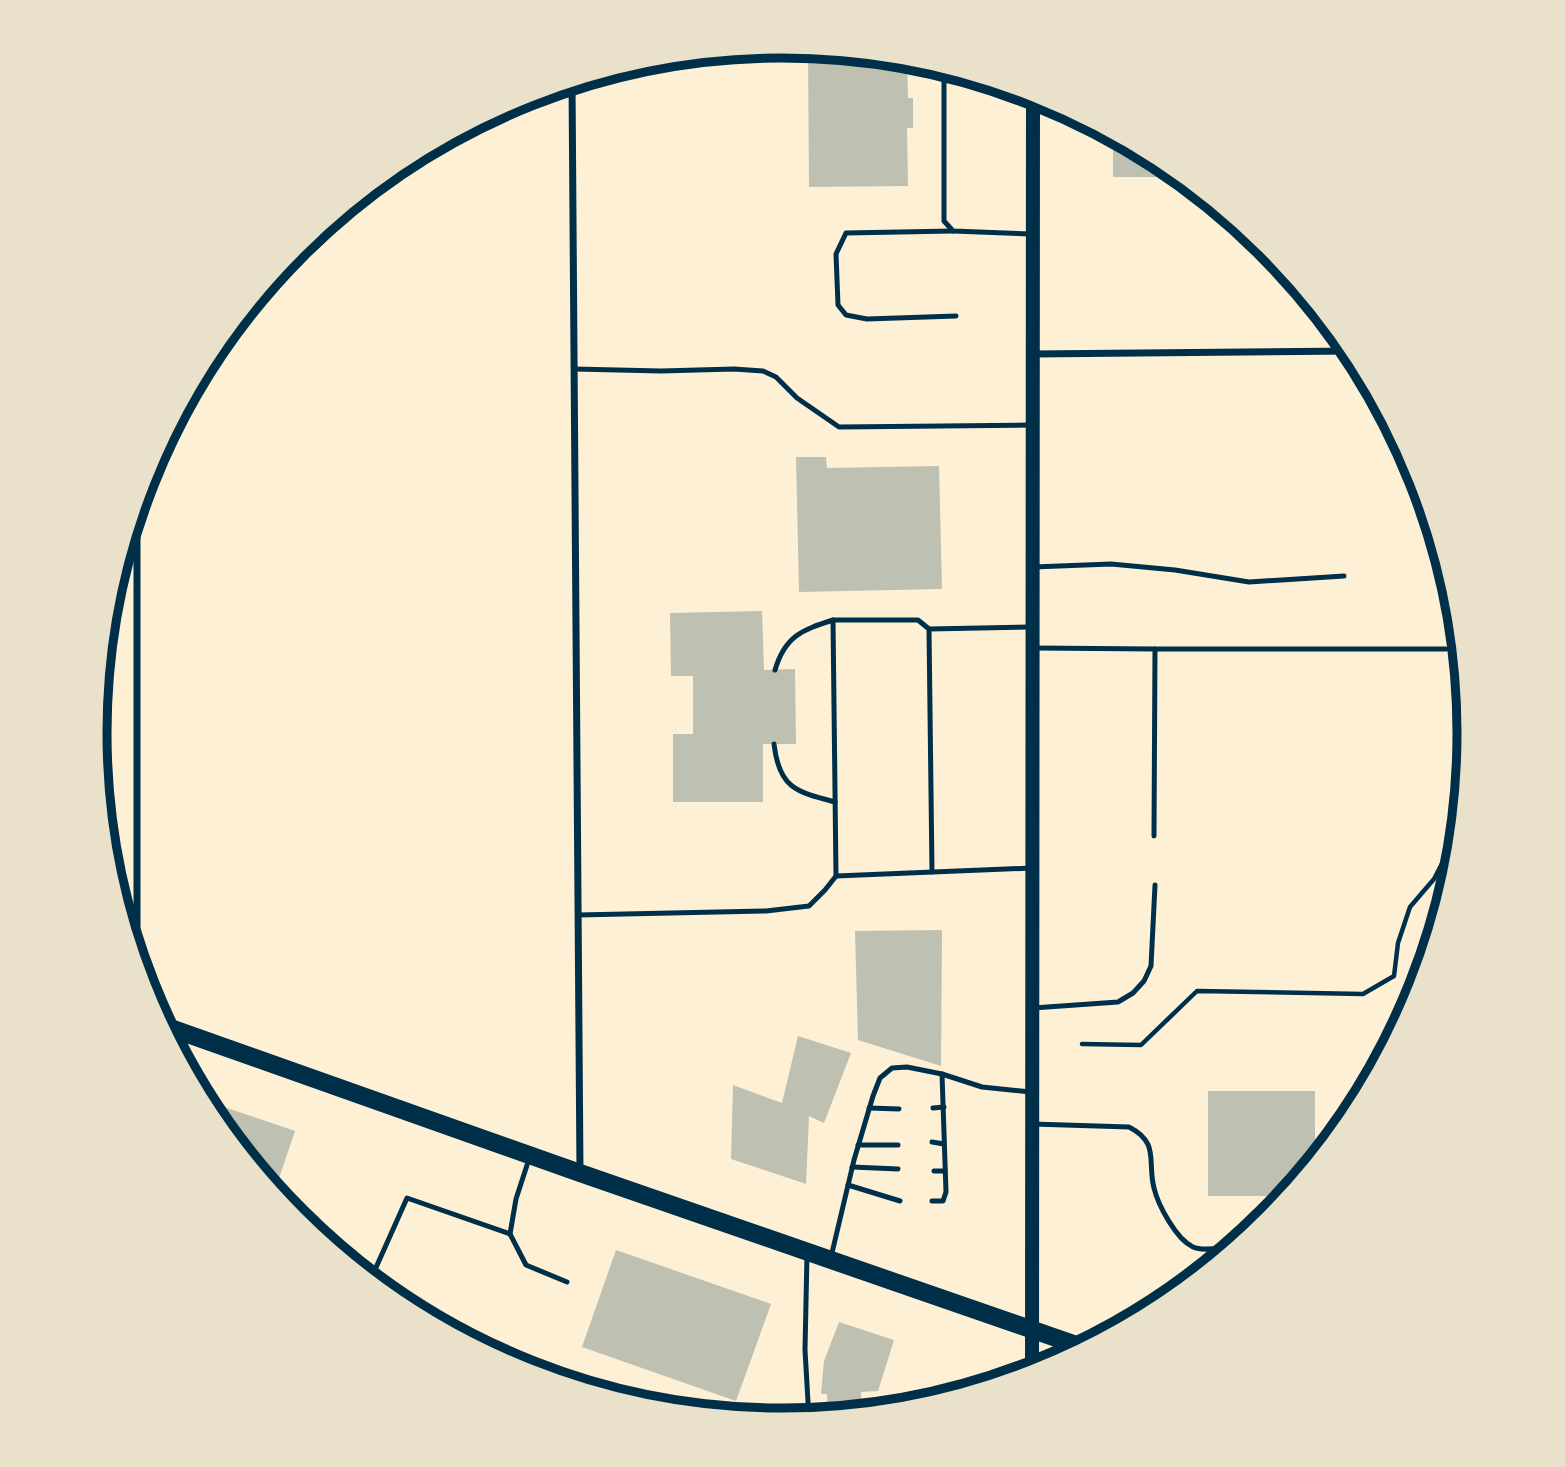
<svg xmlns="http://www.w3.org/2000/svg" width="1565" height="1467" viewBox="0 0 1565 1467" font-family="'DejaVu Sans',sans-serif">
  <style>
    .building { fill: #bec0b2 }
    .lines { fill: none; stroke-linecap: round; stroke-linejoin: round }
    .path { stroke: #003049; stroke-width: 4.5 }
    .service { stroke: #003049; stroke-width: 5 }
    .minor { stroke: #003049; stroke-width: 7 }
    .secondary { stroke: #003049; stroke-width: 14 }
    .primary { stroke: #003049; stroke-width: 18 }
    .rim { fill: none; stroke: #003049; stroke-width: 9 }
  </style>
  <rect width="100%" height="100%" fill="#fdf0d5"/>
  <g class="building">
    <polygon points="808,53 854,53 907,58 908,98 913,98 913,128 907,128 908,186 809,187"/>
    <polygon points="1113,134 1165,162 1184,177 1113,177"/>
    <polygon points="796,457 826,457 827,468 939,466 942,589 799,592"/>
    <polygon points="762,611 764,670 795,669 796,744 763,744 763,802 673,802 673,734 693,734 693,676 671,676 670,613"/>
    <polygon points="942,930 941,1066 858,1040 855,931"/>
    <polygon points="798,1036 851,1053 824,1123 809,1116 806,1184 731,1159 733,1085 782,1103"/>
    <polygon points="1208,1091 1315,1091 1315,1164 1289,1196 1208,1196"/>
    <polygon points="201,1099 295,1131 274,1193 210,1115"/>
    <polygon points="616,1250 771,1304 736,1401 582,1347"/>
    <polygon points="839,1322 894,1340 878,1391 861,1392 862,1414 828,1417 827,1394 821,1394 824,1361"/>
  </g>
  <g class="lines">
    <g class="path">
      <polyline points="1465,701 1468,709"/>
      <polyline points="1082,1044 1141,1045 1197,991 1363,994 1394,976 1398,943 1410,907 1434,879 1461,827"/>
    </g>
    <g class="service">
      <polyline points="944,67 944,221 953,231 1031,234"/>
      <polyline points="953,231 846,233 836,254 838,305 846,315 867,319 956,316"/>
      <polyline points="574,369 661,371 734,369 763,371 776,377 797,398 839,427 1030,425"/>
      <polyline points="1033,567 1111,564 1175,570 1249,582 1344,576"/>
      <polyline points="929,629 1030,627"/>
      <polyline points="1034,648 1155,649 1154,836"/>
      <polyline points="1155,649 1446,649"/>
      <path d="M775 670C785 636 802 630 833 620"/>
      <path d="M774 744C779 788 796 792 835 802"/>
      <polyline points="836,876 1032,868"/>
      <polyline points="578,915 766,911 809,906 825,890 836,876 833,620 918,620 929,629 932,872"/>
      <polyline points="1033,1008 1118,1002 1133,993 1144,981 1151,966 1155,885"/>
      <polyline points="869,1108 899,1109"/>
      <polyline points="933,1108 944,1107"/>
      <path d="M1032 1124 1129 1127C1160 1143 1147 1161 1154 1188 1158 1205 1176 1239 1193 1247 1203 1252 1224 1247 1236 1247"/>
      <polyline points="932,1142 944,1144"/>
      <polyline points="858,1145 898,1145"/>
      <polyline points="529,1159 516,1199 510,1234 526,1265 567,1282"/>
      <polyline points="852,1167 898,1169"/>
      <polyline points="934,1171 945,1171"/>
      <polyline points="848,1185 900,1201"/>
      <polyline points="932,1201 943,1201 946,1192 942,1074"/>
      <polyline points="807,1254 805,1350 809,1419"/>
      <polyline points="831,1257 854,1160 873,1096 880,1078 892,1068 907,1067 942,1074 982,1087 1031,1092"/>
      <polyline points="370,1281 407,1198 510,1234"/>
      <polyline points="483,1350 568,1384"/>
    </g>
    <g class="minor">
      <polyline points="572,82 580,1173"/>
      <polyline points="1033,354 1354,351"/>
      <polyline points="137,502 137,965"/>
    </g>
    <polyline class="secondary" points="1032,1373 1033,94"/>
    <polyline class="primary" points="162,1025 580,1173 1085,1348"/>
  </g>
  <path d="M0 0H1565V1467H0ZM107 733a675 675 0 1 1 1350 0a675 675 0 1 1-1350 0Z" fill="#e9e1ca" fill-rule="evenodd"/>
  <path class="rim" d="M107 733a675 675 0 1 1 1350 0a675 675 0 1 1-1350 0Z"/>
</svg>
